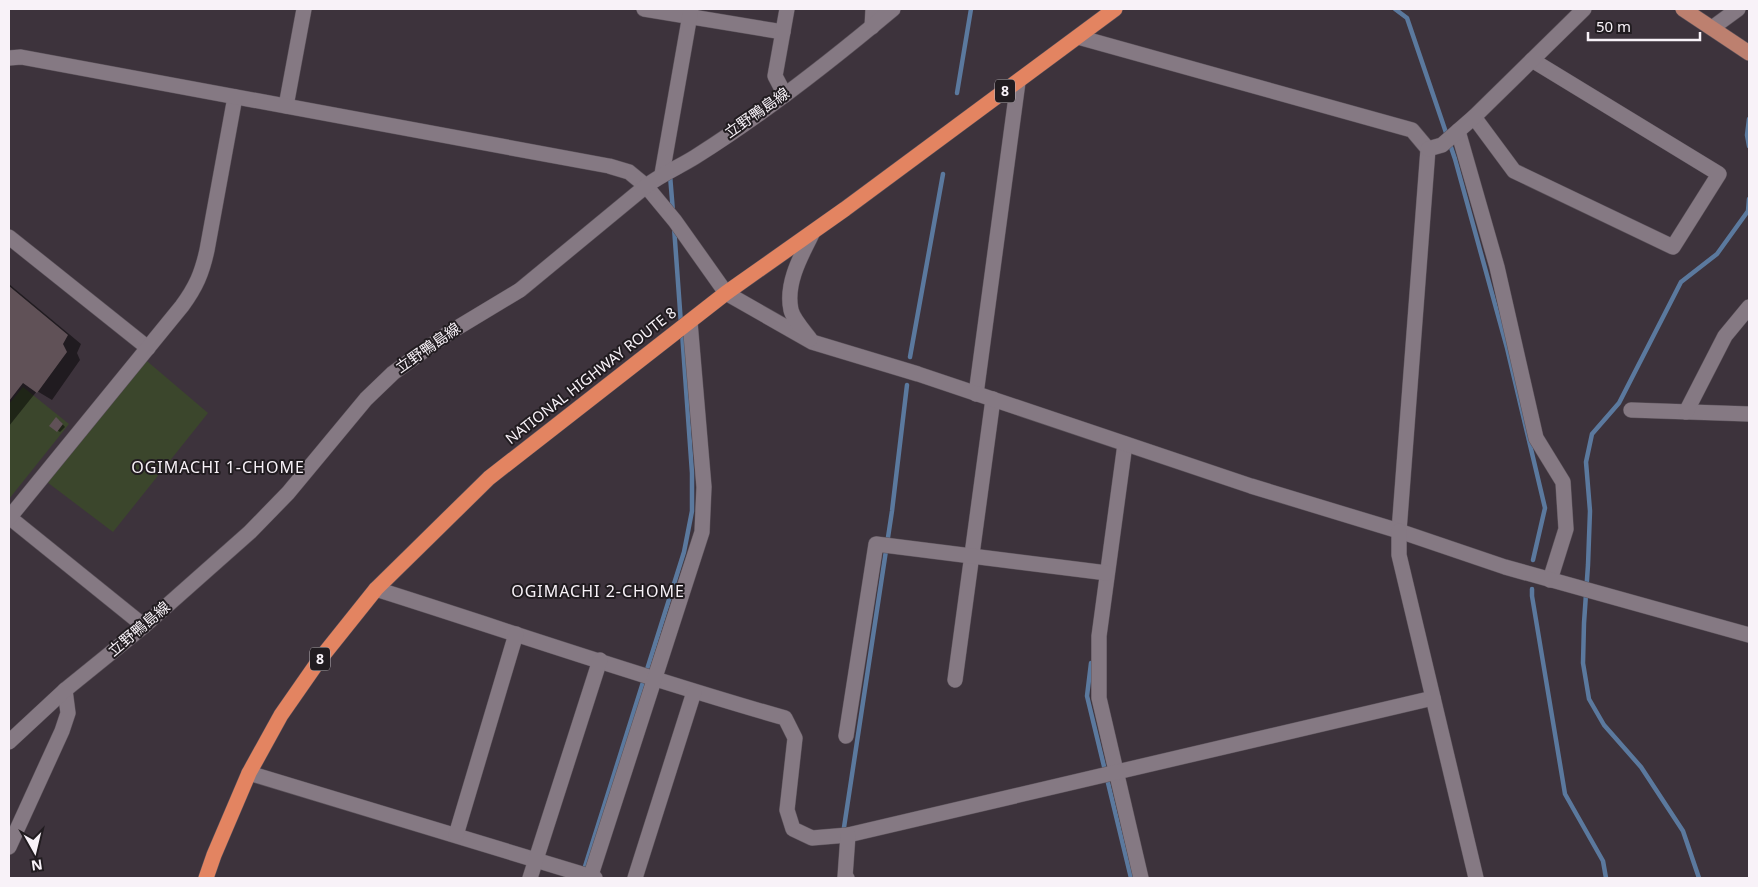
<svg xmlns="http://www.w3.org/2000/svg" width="1758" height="887" viewBox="0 0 1758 887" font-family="'Noto Sans','Noto Sans JP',sans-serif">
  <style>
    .green { fill: #3b462c }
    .shadow { fill: #0007 }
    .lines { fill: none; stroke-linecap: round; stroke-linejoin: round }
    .stream { stroke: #5b799e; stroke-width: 4.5 }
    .building { fill: #605157 }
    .street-casing { stroke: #5b525a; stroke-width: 16 }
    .secondary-casing { stroke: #5b525a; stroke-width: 16 }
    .primary-casing { stroke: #5b525a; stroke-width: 16 }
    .highway-casing { stroke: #5b525a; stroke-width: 16 }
    .street { stroke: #857983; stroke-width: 15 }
    .secondary { stroke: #857983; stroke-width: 15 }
    .primary { stroke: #bd806f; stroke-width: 15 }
    .highway { stroke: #e38461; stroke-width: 15 }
    .labels { text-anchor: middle; stroke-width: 4; stroke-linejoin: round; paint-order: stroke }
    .shield { fill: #211c20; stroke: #b8b2b7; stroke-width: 1 }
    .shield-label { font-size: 14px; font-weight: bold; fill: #f8f2f8 }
    .street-label { font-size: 15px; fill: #f8f2f8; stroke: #211c20 }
    .neighbourhood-label { font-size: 16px; letter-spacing: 1px; fill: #f8f2f8; stroke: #211c20 }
  </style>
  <rect width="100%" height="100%" fill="#3d333c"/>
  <g class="green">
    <polygon points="141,356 208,413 113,532 43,479"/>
    <polygon points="23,387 69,424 9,499 9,404"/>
  </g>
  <g class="shadow">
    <polygon points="9,284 81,344 77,353 80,360 52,400 37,391 9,426"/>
    <polygon points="59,420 65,427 60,432 50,426"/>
  </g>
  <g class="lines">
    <g class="stream">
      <polyline points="1395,9 1407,18 1455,159 1507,348 1545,508 1533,560"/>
      <polyline points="957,93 971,9"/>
      <polyline points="1749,119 1747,135 1749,146"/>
      <polyline points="670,175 673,212"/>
      <polyline points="674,227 681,324"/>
      <polyline points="910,357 943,174"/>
      <polyline points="1532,589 1532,596 1565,794 1603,861 1606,878"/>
      <polyline points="1091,663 1087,696 1131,878"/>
      <polyline points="843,834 892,511 907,385"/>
      <polyline points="583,873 684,552 692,511 692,473 682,332"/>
      <polyline points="1699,878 1683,831 1641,767 1604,725 1589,699 1583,663 1584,623 1588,565 1590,511 1586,462 1592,434 1619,403 1681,282 1717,254 1748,211 1749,199"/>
    </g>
  </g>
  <g class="building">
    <polygon points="9,286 68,335 63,344 67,352 37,393 23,383 9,401"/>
    <polygon points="56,417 63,424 57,432 49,426"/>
  </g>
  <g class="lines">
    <g class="street-casing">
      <g id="street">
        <polyline points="644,9 783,32"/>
        <polyline points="872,27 873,9"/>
        <polyline points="1712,28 1738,9"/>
        <polyline points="1078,37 1412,130 1428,149 1399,531"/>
        <polyline points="785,95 775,76 787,9"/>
        <polyline points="286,106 304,9"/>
        <polyline points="1474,117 1514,171 1673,247 1719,174 1532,60"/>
        <polyline points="1458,131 1497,267 1536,438 1563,482 1566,529 1550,580"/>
        <polyline points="1428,149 1442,145 1474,117 1584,9"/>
        <polyline points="662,174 691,9"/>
        <polyline points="9,237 148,348"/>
        <polyline points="976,394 1018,82"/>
        <polyline points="1631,410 1749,414"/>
        <polyline points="1686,412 1725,336 1749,307"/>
        <polyline points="1125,444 1099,636 1099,698 1141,878"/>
        <polyline points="9,517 144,626"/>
        <path d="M9 518 182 306C196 287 202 273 207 250L235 97"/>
        <path d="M376 589C512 632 647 679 785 718L795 738 787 810 793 829 812 838 848 835 1433 698"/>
        <polyline points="955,680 993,399"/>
        <polyline points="846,736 876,544 1107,573"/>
        <polyline points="249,773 595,878"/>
        <polyline points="456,835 516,634"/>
        <polyline points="9,847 62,731 68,713 65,690"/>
        <polyline points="530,878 600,660"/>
        <polyline points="590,878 702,532 704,487 690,322"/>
        <polyline points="635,878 694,692"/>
        <polyline points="847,878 845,877 848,835"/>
      </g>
    </g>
    <g class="secondary-casing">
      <g id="secondary">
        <polyline points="9,58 21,57 609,166 629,172 646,186 675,221 726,293 812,342 918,374 1251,486 1399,531 1505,567 1749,635"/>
        <path d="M810 339C804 331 793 319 791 310 785 283 802 254 813 232"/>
        <polyline points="1399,531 1399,555 1476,878"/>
        <path d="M9 742 65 690 144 626 250 532 288 493 366 399 393 373 447 334 520 290 646 186C662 174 679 167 695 157 765 113 831 61 893 9"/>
      </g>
    </g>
    <g class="primary-casing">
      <polyline id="primary" points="1683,9 1749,53"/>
    </g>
    <g class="highway-casing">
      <polyline id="highway" points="206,878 214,855 249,773 281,715 320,659 376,589 489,478 726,293 845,209 1115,9"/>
    </g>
    <use href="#street" class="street"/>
    <use href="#secondary" class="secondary"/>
    <use href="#primary" class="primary"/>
    <use href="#highway" class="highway"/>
  </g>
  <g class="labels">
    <g class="shield">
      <rect x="995" y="79.5" width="20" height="23" rx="4"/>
      <rect x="310" y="647.5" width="20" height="23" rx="4"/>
    </g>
    <g class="shield-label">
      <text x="1005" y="96">8</text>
      <text x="320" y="664">8</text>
    </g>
    <g class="street-label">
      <text transform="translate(757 113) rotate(-35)" y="5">立野鴨島線</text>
      <text transform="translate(428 348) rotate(-35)" y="5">立野鴨島線</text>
      <text transform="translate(591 376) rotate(-38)" y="5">NATIONAL HIGHWAY ROUTE 8</text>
      <text transform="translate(139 629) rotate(-40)" y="5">立野鴨島線</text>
    </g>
    <g class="neighbourhood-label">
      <text x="218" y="473">OGIMACHI 1-CHOME</text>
      <text x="598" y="597">OGIMACHI 2-CHOME</text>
    </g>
  </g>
  <rect width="1758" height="887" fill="none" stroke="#f8f2f8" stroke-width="20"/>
  <g transform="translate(35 852) rotate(172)" stroke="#211c20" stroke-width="4" paint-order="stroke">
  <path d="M0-4L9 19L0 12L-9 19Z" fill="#f8f2f8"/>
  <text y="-8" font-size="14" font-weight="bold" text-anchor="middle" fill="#f8f2f8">N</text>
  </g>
  <path d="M1588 32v8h112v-8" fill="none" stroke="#f8f2f8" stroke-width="2.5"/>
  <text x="1596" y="32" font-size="15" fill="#f8f2f8" stroke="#211c20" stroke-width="4" paint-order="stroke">50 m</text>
</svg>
